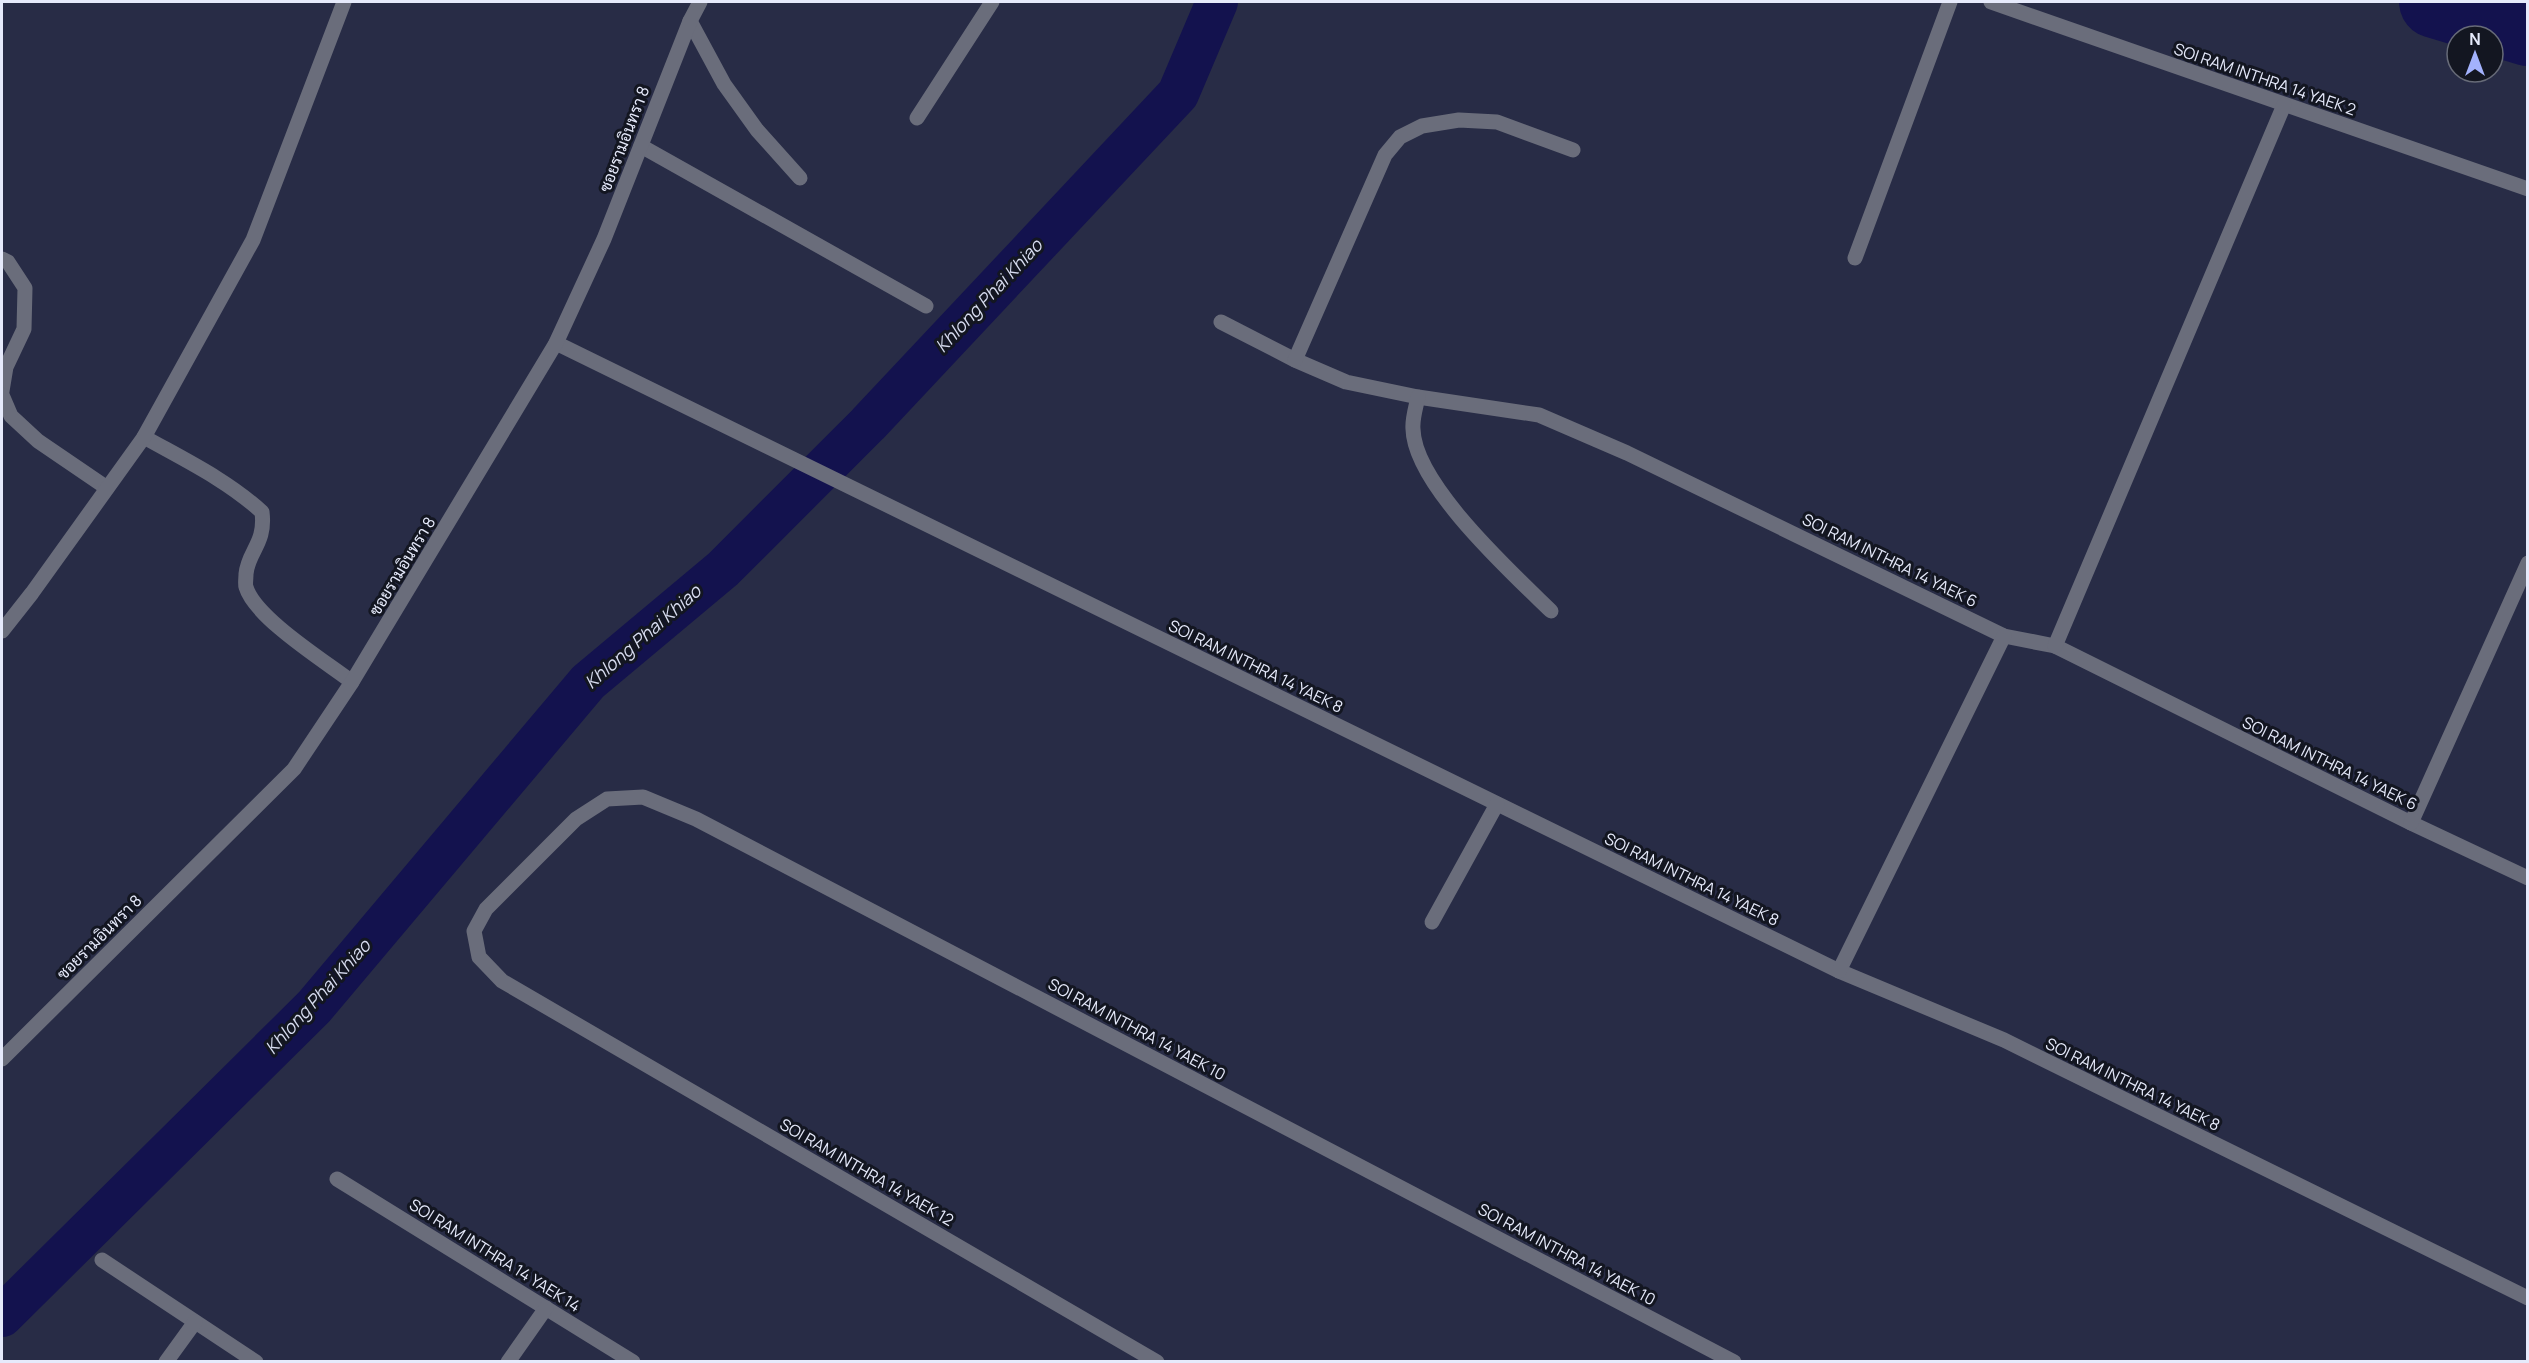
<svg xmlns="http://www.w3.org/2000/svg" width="2529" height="1363" viewBox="0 0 2529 1363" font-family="Manrope,Sarabun,sans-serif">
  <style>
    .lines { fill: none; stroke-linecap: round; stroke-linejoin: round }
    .canal { stroke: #13124e; stroke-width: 42 }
    .river { stroke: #13124e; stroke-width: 72 }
    .service { stroke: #6a6d7b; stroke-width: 15 }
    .minor { stroke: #6a6d7b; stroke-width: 15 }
    .labels { text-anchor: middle; stroke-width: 6; stroke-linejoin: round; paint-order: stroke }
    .street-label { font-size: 16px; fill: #e6eafb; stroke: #131621 }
    .water-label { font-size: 18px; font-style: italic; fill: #d7dcef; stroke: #131621 }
  </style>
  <rect width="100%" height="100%" fill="#282c46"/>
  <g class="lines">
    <polyline class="canal" points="2,1316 314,1007 588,682 723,569 868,424 1178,94 1217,2"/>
    <polyline class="river" points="2435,2 2528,30"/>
    <polyline class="service" points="690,21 724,84 757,130 800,178"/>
    <g class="minor">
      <polyline points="1991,2 2528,189"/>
      <polyline points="917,118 992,2"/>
      <polyline points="641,146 926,306"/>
      <polyline points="1855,258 1950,2"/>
      <polyline points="2,259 8,262 25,288 24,329 6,367 2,391"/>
      <polyline points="1221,322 1295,360 1346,382 1418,397 1539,415 1627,453 2004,636 2055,646 2411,823 2528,878"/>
      <polyline points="556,343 1839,971 2004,1040 2528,1298"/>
      <polyline points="1295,360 1385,155 1400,137 1422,126 1459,120 1497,122 1573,150"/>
      <polyline points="2,395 11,416 38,441 107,488"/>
      <path d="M1418 397C1416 407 1412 419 1413 429 1414 484 1512 573 1551 611"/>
      <path d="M144 437C185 460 227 480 262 512 266 544 248 551 246 574 246 578 245 584 246 587 255 618 326 662 352 682"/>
      <polyline points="2,631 32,593 144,437 253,240 344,2"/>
      <polyline points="2055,646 2284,105"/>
      <polyline points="2411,823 2528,563"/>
      <polyline points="1432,922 1497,804"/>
      <polyline points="1839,971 2004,636"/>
      <polyline points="2,1059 294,769 352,682 556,343 604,239 690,21 700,2"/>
      <polyline points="337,1179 633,1362"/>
      <polyline points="102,1260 256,1362"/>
      <polyline points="166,1362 195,1322"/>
      <polyline points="508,1362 546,1308"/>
      <polyline points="1157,1362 502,981 479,957 474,931 486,909 576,819 607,799 643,797 696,819 1734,1362"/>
    </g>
  </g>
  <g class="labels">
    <g class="street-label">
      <text transform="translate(2265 79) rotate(19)" y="6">SOI RAM INTHRA 14 YAEK 2</text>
      <text transform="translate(624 139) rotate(-69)" y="6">ซอยรามอินทรา 8</text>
      <text transform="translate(1890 560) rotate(26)" y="6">SOI RAM INTHRA 14 YAEK 6</text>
      <text transform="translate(402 566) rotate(-59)" y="6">ซอยรามอินทรา 8</text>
      <text transform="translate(1256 666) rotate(26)" y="6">SOI RAM INTHRA 14 YAEK 8</text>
      <text transform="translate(2330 763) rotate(26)" y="6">SOI RAM INTHRA 14 YAEK 6</text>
      <text transform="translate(1692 879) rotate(26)" y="6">SOI RAM INTHRA 14 YAEK 8</text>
      <text transform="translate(99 937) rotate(-45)" y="6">ซอยรามอินทรา 8</text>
      <text transform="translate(1137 1029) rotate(28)" y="6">SOI RAM INTHRA 14 YAEK 10</text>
      <text transform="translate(2133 1084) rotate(26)" y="6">SOI RAM INTHRA 14 YAEK 8</text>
      <text transform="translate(867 1172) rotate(30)" y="6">SOI RAM INTHRA 14 YAEK 12</text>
      <text transform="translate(1567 1254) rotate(28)" y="6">SOI RAM INTHRA 14 YAEK 10</text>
      <text transform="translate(495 1255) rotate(32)" y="6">SOI RAM INTHRA 14 YAEK 14</text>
    </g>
    <g class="water-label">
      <text transform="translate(989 296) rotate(-47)" y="6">Khlong Phai Khiao</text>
      <text transform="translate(643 637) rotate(-41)" y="6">Khlong Phai Khiao</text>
      <text transform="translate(318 997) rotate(-48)" y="6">Khlong Phai Khiao</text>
    </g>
  </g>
  <rect width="2529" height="1363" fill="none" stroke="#e6eafb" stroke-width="6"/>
  <g transform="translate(2475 54)"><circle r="28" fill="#131621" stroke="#676b78" stroke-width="1.5"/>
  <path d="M0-4.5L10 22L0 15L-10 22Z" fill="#a3b2fd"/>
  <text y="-9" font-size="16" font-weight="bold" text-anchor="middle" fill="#e6eafb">N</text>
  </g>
</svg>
